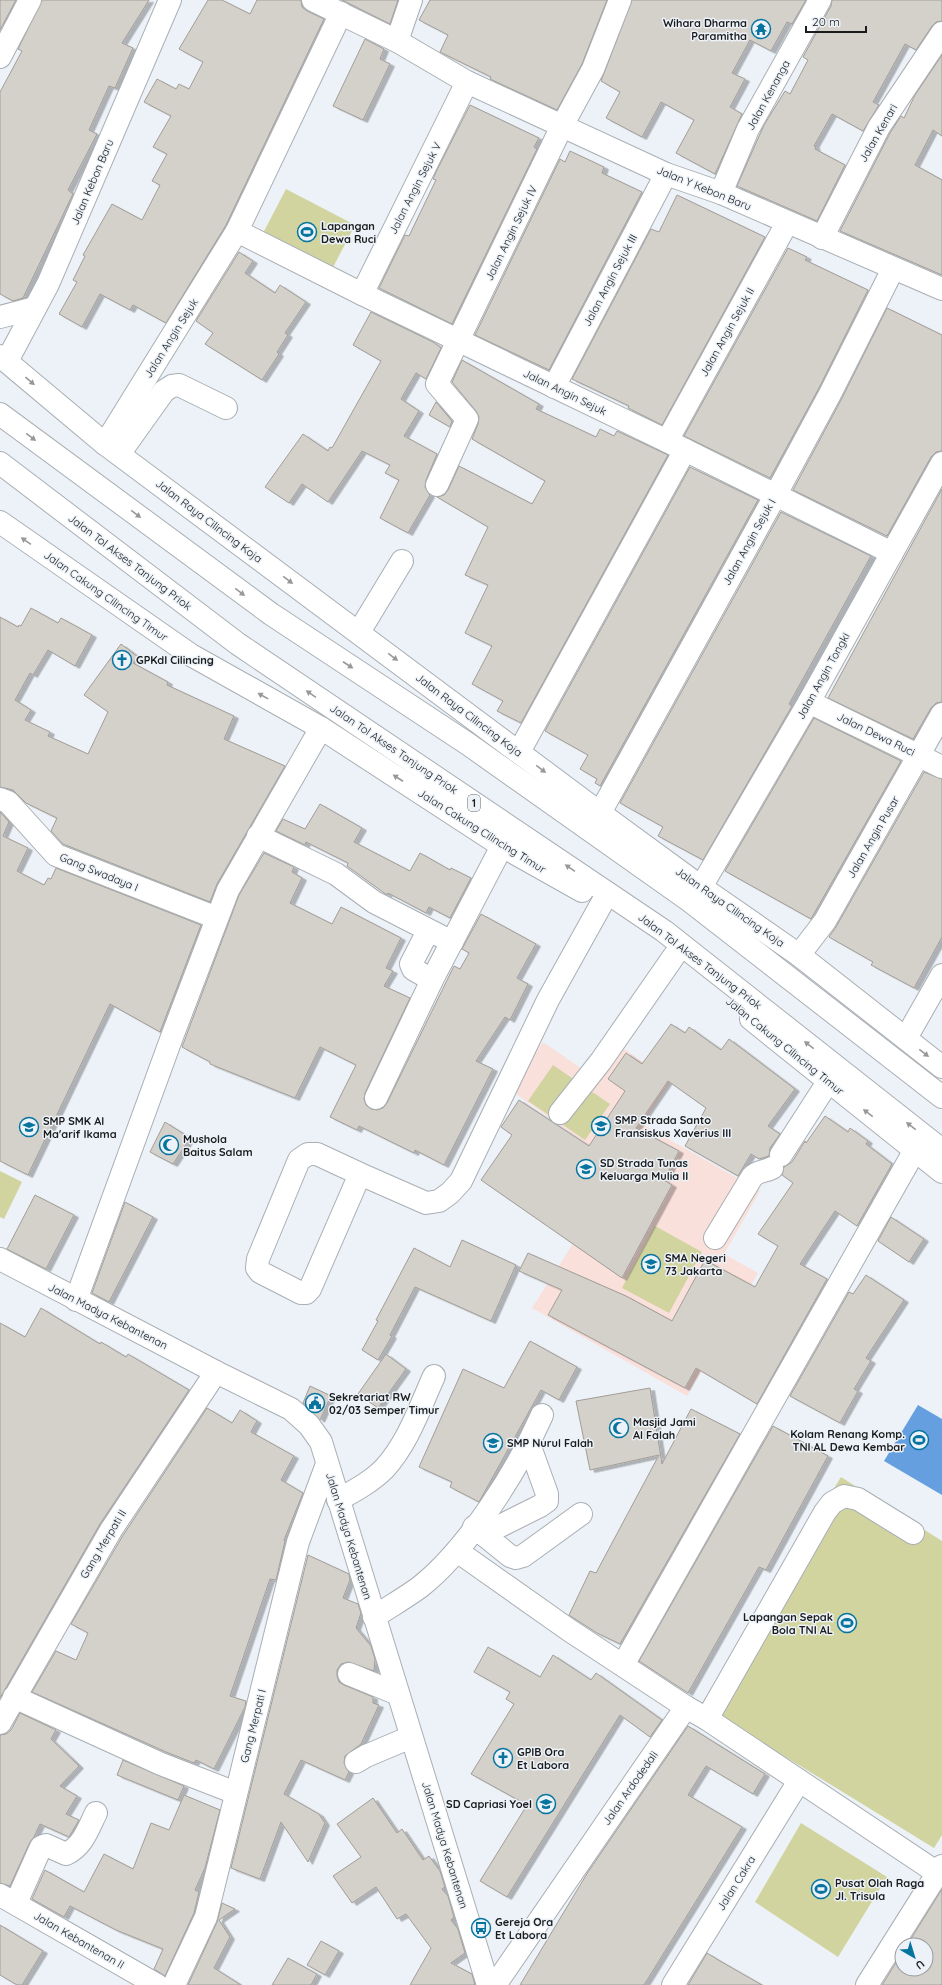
<svg xmlns="http://www.w3.org/2000/svg" width="942" height="1985" viewBox="0 0 942 1985" font-family="Quicksand,sans-serif">
  <style>
    .education { fill: #fae0db }
    .green { fill: #d1d49f }
    .water { fill: #659fe0 }
    .building { fill: #d4d0ca; stroke: #a29d98; filter: url(#shadow) }
    .lines { fill: none; stroke-linecap: round; stroke-linejoin: round }
    .minor-casing { stroke: #a9afb4; stroke-width: 24 }
    .highway-casing { stroke: #a9afb4; stroke-width: 24 }
    .minor { stroke: #fff; stroke-width: 22 }
    .highway { stroke: #fff; stroke-width: 22 }
    .oneway { fill: #989899 }
    .labels { text-anchor: middle; stroke-width: 3; stroke-linejoin: round; paint-order: stroke }
    .shield { fill: #ecf2f7; stroke: #585c5e; stroke-width: 1 }
    .shield-label { font-size: 10px; font-weight: bold; fill: #191b1d }
    .poi-label { font-size: 11px; font-weight: bold; fill: #191b1d; stroke: #ecf2f7; text-anchor: start }
    .street-label { font-size: 11px; fill: #191b1d; stroke: #ecf2f7 }
  </style>
  <defs>
    <filter id="shadow"><feDropShadow dx="4.5" dy="2.5" stdDeviation="0" flood-color="#0004"/></filter>
  </defs>
  <rect width="100%" height="100%" fill="#ecf2f7"/>
  <polygon class="education" points="611,1040 671,1081 642,1124 760,1191 724,1254 758,1273 687,1396 532,1308 602,1198 639,1129 614,1163 510,1090 543,1042 588,1073"/>
  <g class="green">
    <polygon points="286,189 355,225 329,275 260,239"/>
    <polygon points="553,1065 610,1104 585,1140 528,1101"/>
    <polygon points="0,1171 22,1182 4,1219 0,1217"/>
    <polygon points="655,1226 702,1252 669,1313 622,1288"/>
    <polygon points="841,1477 942,1541 942,1835 934,1848 701,1705"/>
    <polygon points="801,1823 887,1877 838,1957 755,1902"/>
  </g>
  <polygon class="water" points="918,1405 942,1419 942,1495 884,1461"/>
  <g class="building">
    <polygon points="0,0 16,0 0,30"/>
    <polygon points="42,0 149,0 122,43 133,48 115,88 109,86 89,130 97,134 68,190 73,194 23,298 13,301 0,294 0,92 22,51 18,49"/>
    <polygon points="208,0 222,0 250,14 257,0 301,0 302,7 307,11 324,19 226,225 166,323 133,305 130,310 100,294 82,327 59,314 77,282 73,280 85,256 83,255 112,204 142,220 160,185 152,181 167,154 153,147 171,116 144,102 157,79 176,89 179,84 189,89 203,62 179,49"/>
    <polygon points="342,0 398,0 390,24"/>
    <polygon points="430,0 607,0 582,64 557,110 490,79 491,77 440,52 448,35 419,20"/>
    <polygon points="632,0 806,0 792,24 787,22 771,51 750,40 732,73 745,79 730,107 742,114 715,174 676,153 694,120 661,102 642,137 606,118 620,92 601,81"/>
    <polygon points="832,0 942,0 942,21 936,22 932,26 916,50 905,44 873,102 879,105 863,131 832,114 814,146 816,147 815,149 845,165 817,221 737,186 764,125 785,91 790,94 808,60 803,57 831,6"/>
    <polygon points="365,39 384,49 380,59 390,64 363,120 333,106"/>
    <polygon points="942,55 942,136 933,130 915,165 942,180 942,275 840,231 890,133 901,116 904,118 915,95"/>
    <polygon points="470,105 539,138 534,147 537,149 452,324 379,288 405,235 409,236 436,180 433,179 437,170"/>
    <polygon points="570,151 604,167 602,173 642,192 549,370 475,335 560,159 565,162"/>
    <polygon points="677,195 765,237 662,425 628,408 629,406 572,379 651,229 659,232"/>
    <polygon points="788,248 807,257 805,260 868,290 819,388 770,478 684,436"/>
    <polygon points="239,252 253,261 245,273 275,293 280,285 306,302 285,333 288,335 277,352 279,354 262,380 205,344 213,333 196,321"/>
    <polygon points="887,308 942,335 942,451 936,452 931,457 887,536 793,490 841,400"/>
    <polygon points="371,312 433,342 441,348 426,379 416,373 401,399 419,411 404,436 437,454 426,480 425,487 430,495 408,533 380,518 399,480 385,473 390,465 362,451 328,502 302,484 289,503 265,487 303,434 328,451 330,447 332,448 381,361 353,345"/>
    <polygon points="462,360 539,404 536,409 596,437 600,429 614,436 617,431 668,455 521,723 497,711 503,701 472,684 492,646 465,633 488,585 465,575 488,527 437,497 444,495 448,490 459,466 532,504 545,481 472,439 478,424 479,417 476,411 452,382"/>
    <polygon points="436,402 452,421 450,427 429,415"/>
    <polygon points="690,467 758,500 600,786 595,783 597,779 580,769 588,755 545,731"/>
    <polygon points="942,489 942,702 936,703 931,708 913,739 828,698"/>
    <polygon points="781,512 871,556 789,704 792,706 703,860 658,836 663,827 620,803"/>
    <polygon points="31,608 58,623 61,618 92,635 75,666 48,650 33,675 30,673 15,700 31,710 25,720 50,732 48,736 88,754 108,712 84,695 121,644 138,657 133,663 168,682 167,685 234,716 224,739 285,766 217,884 210,902 63,844 51,831 57,818 26,803 13,790 0,787 0,617 18,627 19,625 21,626"/>
    <polygon points="814,718 901,761 811,919 725,871"/>
    <polygon points="924,772 942,779 942,937 914,988 871,965 873,962 829,937 836,927"/>
    <polygon points="320,804 362,828 354,842 410,871 420,853 450,870 451,868 471,878 450,918 429,907 426,913 388,893 387,895 347,866 348,863 306,842 305,845 276,831 283,819 305,829"/>
    <polygon points="0,812 9,822 3,836 28,848 17,871 44,885 48,878 51,879 56,868 201,925 160,1032 110,1004 28,1175 0,1161"/>
    <polygon points="264,853 294,867 292,872 302,878 290,903 332,924 341,907 401,938 386,968 393,971 384,986 410,998 365,1093 364,1099 366,1105 371,1109 377,1110 383,1108 387,1103 454,966 460,969 469,953 462,949 481,914 536,944 517,978 528,984 510,1020 505,1017 476,1061 493,1069 444,1165 415,1150 414,1153 359,1126 357,1130 330,1117 356,1065 320,1047 295,1098 210,1064 210,1062 182,1047 239,895"/>
    <polygon points="671,1024 685,1033 689,1027 721,1050 729,1039 795,1089 768,1126 780,1134 770,1148 769,1156 759,1159 751,1154 738,1176 685,1146 706,1108 668,1081 636,1128 679,1151 664,1180 672,1185 622,1278 481,1180 512,1135 501,1127 519,1100 589,1146 625,1091 608,1079 626,1053 642,1064"/>
    <polygon points="825,1116 848,1132 850,1128 868,1141 866,1144 892,1164 857,1226 835,1211 800,1264 827,1279 757,1404 696,1368 685,1388 548,1315 562,1290 519,1271 528,1253 626,1296 672,1321 705,1260 755,1287 778,1246 758,1234 793,1183 782,1175 784,1167 792,1162 805,1141 806,1143"/>
    <polygon points="165,1122 190,1138 173,1164 150,1152"/>
    <polygon points="35,1195 74,1215 46,1269 7,1249"/>
    <polygon points="125,1202 153,1217 109,1302 92,1293"/>
    <polygon points="891,1217 924,1239 909,1262 878,1241"/>
    <polygon points="462,1240 516,1265 491,1321 415,1287 390,1335 392,1336 378,1360 362,1350 378,1321 376,1320 414,1248 450,1267"/>
    <polygon points="866,1275 904,1300 866,1358 871,1361 854,1389 858,1391 840,1423 790,1396 849,1292 853,1294"/>
    <polygon points="41,1308 100,1344 101,1342 126,1357 128,1354 189,1390 100,1524 0,1698 0,1323 25,1337"/>
    <polygon points="530,1341 577,1367 559,1400 541,1390 479,1502 450,1487 452,1482 419,1467 463,1369 504,1388"/>
    <polygon points="386,1354 406,1369 378,1408 358,1394"/>
    <polygon points="310,1386 331,1396 320,1420 303,1403"/>
    <polygon points="650,1388 662,1464 691,1409 740,1434 620,1644 597,1633 569,1615 590,1571 596,1573 659,1455 590,1470 576,1401"/>
    <polygon points="207,1408 232,1423 240,1410 257,1421 251,1432 294,1456 281,1480 303,1493 284,1540 285,1541 276,1580 270,1579 230,1696 246,1701 245,1707 214,1769 196,1760 194,1763 166,1752 32,1692 56,1651 76,1660 88,1633 71,1624 122,1537"/>
    <polygon points="773,1426 828,1456 766,1570 759,1567 688,1693 639,1661"/>
    <polygon points="308,1555 349,1574 350,1580 343,1598 358,1604 361,1613 356,1628 371,1646 375,1659 374,1671 348,1662 341,1664 337,1670 337,1676 339,1682 344,1685 373,1697 373,1703 379,1705 361,1744 345,1756 344,1763 349,1772 345,1780 301,1760 284,1794 319,1814 325,1823 308,1862 281,1822 260,1879 231,1868"/>
    <polygon points="488,1647 540,1677 553,1655 591,1680 596,1673 662,1720 650,1737 620,1715 507,1897 480,1881 527,1805 471,1774 514,1704 506,1699 510,1692 474,1672"/>
    <polygon points="20,1713 56,1730 51,1739 79,1766 60,1786 77,1796 66,1814 79,1820 69,1837 40,1824 34,1837 30,1842 10,1886 0,1883 0,1735 6,1734 11,1730"/>
    <polygon points="688,1726 765,1774 753,1794 706,1766 688,1795 742,1827 644,1985 520,1985 588,1872"/>
    <polygon points="123,1760 184,1786 178,1800 117,1775"/>
    <polygon points="184,1795 220,1810 205,1868 195,1890 199,1892 194,1913 165,1976 154,1969 163,1949 116,1930 70,1906 64,1917 32,1899 45,1870 84,1892 104,1854 133,1869 151,1823 169,1830"/>
    <polygon points="373,1798 397,1833 402,1829 423,1860 429,1856 440,1871 445,1887 442,1889 448,1896 454,1917 451,1920 458,1929 465,1953 451,1963 472,1974 475,1985 410,1985 431,1948 406,1914 397,1919 376,1887 352,1903 333,1876 361,1857 337,1824"/>
    <polygon points="942,1889 942,1985 882,1985 902,1953 902,1969 926,1969 926,1945 907,1945"/>
    <polygon points="222,1903 235,1909 219,1920 230,1937 214,1968 241,1985 188,1985 217,1922"/>
    <polygon points="0,1925 43,1951 22,1985 17,1985 0,1975"/>
    <polygon points="321,1941 339,1951 325,1975 307,1965"/>
    <polygon points="707,1953 720,1961 762,1985 688,1985"/>
    <polygon points="288,1958 317,1974 311,1985 272,1985"/>
  </g>
  <g class="lines">
    <g class="minor-casing">
      <g id="minor">
        <polyline points="313,0 397,41 467,82 666,174 721,193 942,289"/>
        <polyline points="397,41 411,0"/>
        <polyline points="0,57 30,0"/>
        <polyline points="721,193 748,129 820,0"/>
        <polyline points="237,231 362,294 667,441 892,553"/>
        <polyline points="822,238 879,127 942,33"/>
        <polyline points="362,294 467,82"/>
        <polyline points="7,361 48,284 170,0"/>
        <polyline points="554,387 666,174"/>
        <polyline points="667,441 787,223"/>
        <polyline points="105,444 237,231 341,13"/>
        <polyline points="119,454 164,391 172,386 179,385 226,408"/>
        <polyline points="437,485 467,419 437,384 562,126 593,69 620,0"/>
        <polyline points="359,632 402,561"/>
        <polyline points="809,702 942,767"/>
        <polyline points="519,752 685,450"/>
        <polyline points="0,799 8,802 56,855 217,918"/>
        <polyline points="600,813 775,496 830,394 893,269"/>
        <polyline points="258,836 336,874 374,902 452,942"/>
        <polyline points="701,887 809,702 942,463"/>
        <polyline points="428,931 411,964 413,969 432,980"/>
        <polyline points="799,955 825,921 942,714"/>
        <polyline points="906,1038 942,975"/>
        <polyline points="376,1098 432,980 502,846"/>
        <polyline points="560,1113 601,1061 674,956"/>
        <polyline points="781,1155 828,1082"/>
        <polyline points="360,1174 317,1154 308,1154 299,1160 258,1259 257,1268 260,1272 301,1293 306,1293 310,1289 360,1174 426,1203 439,1201 450,1193 461,1181 548,1000 602,903"/>
        <path d="M715 1238 752 1177C758 1170 765 1172 772 1168"/>
        <polyline points="0,1259 216,1372 291,1409 309,1425 321,1442 488,1985"/>
        <polyline points="76,1300 173,1034 228,890 321,728"/>
        <path d="M338 1500C354 1491 371 1482 384 1469 408 1443 420 1407 434 1376"/>
        <polyline points="474,1527 510,1556 516,1558 523,1556 581,1514"/>
        <polyline points="484,1534 540,1506 547,1501 547,1494 529,1444"/>
        <polyline points="457,1551 569,1630 686,1707 707,1719 942,1876"/>
        <path d="M374 1617C389 1607 405 1598 420 1587 468 1549 517 1471 542 1415"/>
        <polyline points="623,1665 915,1150"/>
        <polyline points="349,1674 398,1694"/>
        <polyline points="14,1697 161,1764 236,1793"/>
        <polyline points="707,1719 825,1512 832,1503 844,1496 858,1499 913,1533"/>
        <polyline points="0,1723 111,1530 216,1372"/>
        <polyline points="356,1762 366,1756 411,1737"/>
        <polyline points="0,1895 157,1985"/>
        <path d="M16 1903 41 1847 46 1845 66 1854C83 1846 88 1829 96 1813"/>
        <polyline points="174,1985 206,1917 298,1542 327,1464"/>
        <polyline points="495,1985 686,1707"/>
        <polyline points="673,1985 799,1781"/>
        <polyline points="867,1985 942,1866"/>
      </g>
    </g>
    <g class="highway-casing">
      <g id="highway">
        <polyline points="0,317 35,308"/>
        <polyline points="0,356 105,444 600,813 701,887 799,955 942,1067"/>
        <polyline points="0,414 271,614 468,744 690,901 942,1097"/>
        <polyline points="0,463 238,644 664,931 942,1150"/>
        <polyline points="0,522 191,655 321,728 502,846 582,891"/>
        <polyline points="751,1019 942,1172"/>
      </g>
    </g>
    <use href="#minor" class="minor"/>
    <use href="#highway" class="highway"/>
  </g>
  <defs><path id="oneway-solid" d="M-6-.8H1V-3.2L6.5 0L1 3.2V.8H-6Z"/></defs>
  <g class="oneway">
    <use href="#oneway-solid" transform="translate(30 381) rotate(41)"/>
    <use href="#oneway-solid" transform="translate(31 437) rotate(37)"/>
    <use href="#oneway-solid" transform="translate(136 514) rotate(37)"/>
    <use href="#oneway-solid" transform="translate(26 541) rotate(-145)"/>
    <use href="#oneway-solid" transform="translate(288 580) rotate(37)"/>
    <use href="#oneway-solid" transform="translate(240 592) rotate(37)"/>
    <use href="#oneway-solid" transform="translate(393 657) rotate(37)"/>
    <use href="#oneway-solid" transform="translate(348 665) rotate(33)"/>
    <use href="#oneway-solid" transform="translate(311 694) rotate(-146)"/>
    <use href="#oneway-solid" transform="translate(263 696) rotate(-151)"/>
    <use href="#oneway-solid" transform="translate(541 769) rotate(37)"/>
    <use href="#oneway-solid" transform="translate(398 778) rotate(-147)"/>
    <use href="#oneway-solid" transform="translate(570 868) rotate(-146)"/>
    <use href="#oneway-solid" transform="translate(809 1045) rotate(-142)"/>
    <use href="#oneway-solid" transform="translate(924 1053) rotate(38)"/>
    <use href="#oneway-solid" transform="translate(868 1113) rotate(-142)"/>
    <use href="#oneway-solid" transform="translate(911 1126) rotate(-142)"/>
  </g>
  <defs>
    <g id="temple-ring" transform="scale(1)"><circle r="9.5" fill="#ecf2f7" stroke="#06749f" stroke-width="1.5"/><path d="M0-6L5-2H3V0L6.5 2.5H4V6H1.5V3h-3V6H-4V2.5H-6.5L-3 0V-2H-5Z" fill="#06749f"/></g>
    <g id="stadium-ring" transform="scale(1)"><circle r="9.5" fill="#ecf2f7" stroke="#06749f" stroke-width="1.5"/><path d="M0-5a6.5 5 0 1 0 0 10a6.5 5 0 1 0 0-10ZM-3.5-1.8h7v3.6h-7Z" fill="#06749f"/></g>
    <g id="church-ring" transform="scale(1)"><circle r="9.5" fill="#ecf2f7" stroke="#06749f" stroke-width="1.5"/><path d="M-1.2-6h2.4v3.5h3.3v2.4h-3.3V6h-2.4V-.1h-3.3v-2.4h3.3Z" fill="#06749f"/></g>
    <g id="school-ring" transform="scale(1)"><circle r="9.5" fill="#ecf2f7" stroke="#06749f" stroke-width="1.5"/><path d="M0-5L7-2L0 1L-7-2ZM-4 1L0 2.5L4 1V4Q0 6-4 4Z" fill="#06749f"/></g>
    <g id="mosque-ring" transform="scale(1)"><circle r="9.5" fill="#ecf2f7" stroke="#06749f" stroke-width="1.5"/><path d="M3.5-4.9A6 6 0 1 0 3.5 4.9A5 5 0 1 1 3.5-4.9Z" fill="#06749f"/></g>
    <g id="civic-ring" transform="scale(1)"><circle r="9.5" fill="#ecf2f7" stroke="#06749f" stroke-width="1.5"/><path d="M-.6-6.5H3V-4.5H.6V-3L4-1V1h2V6H-6V1h2V-1L-.6-3ZM-1.2 2.5V6h2.4V2.5Z" fill="#06749f"/></g>
    <g id="bus-ring" transform="scale(1)"><circle r="9.5" fill="#ecf2f7" stroke="#06749f" stroke-width="1.5"/><path d="M-5-6H5V4H4V6H2V4H-2V6H-4V4H-5ZM-3.5-4V0h7V-4ZM-3.5 1.2v1.5H-2V1.2ZM2 1.2v1.5H3.5V1.2Z" fill="#06749f"/></g>
  </defs>
  <g fill-rule="evenodd">
    <use href="#temple-ring" x="761" y="29"/>
    <use href="#stadium-ring" x="307" y="232"/>
    <use href="#church-ring" x="122" y="660"/>
    <use href="#school-ring" x="601" y="1126"/>
    <use href="#school-ring" x="29" y="1127"/>
    <use href="#mosque-ring" x="169" y="1145"/>
    <use href="#school-ring" x="586" y="1169"/>
    <use href="#school-ring" x="651" y="1264"/>
    <use href="#civic-ring" x="315" y="1403"/>
    <use href="#mosque-ring" x="619" y="1428"/>
    <use href="#stadium-ring" x="919" y="1440"/>
    <use href="#school-ring" x="493" y="1443"/>
    <use href="#stadium-ring" x="847" y="1623"/>
    <use href="#church-ring" x="503" y="1758"/>
    <use href="#school-ring" x="546" y="1804"/>
    <use href="#stadium-ring" x="821" y="1889"/>
    <use href="#bus-ring" x="481" y="1928"/>
  </g>
  <g class="labels">
    <rect class="shield" x="468" y="795" width="12" height="16" rx="3"/>
    <g class="shield-label">
      <text x="474" y="807">1</text>
    </g>
    <g class="poi-label">
      <text x="747" y="27" text-anchor="end">Wihara Dharma<tspan x="747" dy="13">Paramitha</tspan></text>
      <text x="321" y="230">Lapangan<tspan x="321" dy="13">Dewa Ruci</tspan></text>
      <text x="136" y="664">GPKdI Cilincing</text>
      <text x="615" y="1124">SMP Strada Santo<tspan x="615" dy="13">Fransiskus Xaverius III</tspan></text>
      <text x="43" y="1125">SMP SMK Al<tspan x="43" dy="13">Ma'arif Ikama</tspan></text>
      <text x="183" y="1143">Mushola<tspan x="183" dy="13">Baitus Salam</tspan></text>
      <text x="600" y="1167">SD Strada Tunas<tspan x="600" dy="13">Keluarga Mulia II</tspan></text>
      <text x="665" y="1262">SMA Negeri<tspan x="665" dy="13">73 Jakarta</tspan></text>
      <text x="329" y="1401">Sekretariat RW<tspan x="329" dy="13">02/03 Semper Timur</tspan></text>
      <text x="633" y="1426">Masjid Jami<tspan x="633" dy="13">Al Falah</tspan></text>
      <text x="905" y="1438" text-anchor="end">Kolam Renang Komp.<tspan x="905" dy="13">TNI AL Dewa Kembar</tspan></text>
      <text x="507" y="1447">SMP Nurul Falah</text>
      <text x="833" y="1621" text-anchor="end">Lapangan Sepak<tspan x="833" dy="13">Bola TNI AL</tspan></text>
      <text x="517" y="1756">GPIB Ora<tspan x="517" dy="13">Et Labora</tspan></text>
      <text x="532" y="1808" text-anchor="end">SD Capriasi Yoel</text>
      <text x="835" y="1887">Pusat Olah Raga<tspan x="835" dy="13">Jl. Trisula</tspan></text>
      <text x="495" y="1926">Gereja Ora<tspan x="495" dy="13">Et Labora</tspan></text>
    </g>
    <g class="street-label">
      <text transform="translate(768 95) rotate(-61)" y="4">Jalan Kenanga</text>
      <text transform="translate(878 133) rotate(-60)" y="4">Jalan Kenari</text>
      <text transform="translate(92 182) rotate(-67)" y="4">Jalan Kebon Baru</text>
      <text transform="translate(415 188) rotate(-63)" y="4">Jalan Angin Sejuk V</text>
      <text transform="translate(704 188) rotate(22)" y="4">Jalan Y Kebon Baru</text>
      <text transform="translate(511 233) rotate(-64)" y="4">Jalan Angin Sejuk IV</text>
      <text transform="translate(610 280) rotate(-62)" y="4">Jalan Angin Sejuk III</text>
      <text transform="translate(727 332) rotate(-61)" y="4">Jalan Angin Sejuk II</text>
      <text transform="translate(171 338) rotate(-58)" y="4">Jalan Angin Sejuk</text>
      <text transform="translate(565 392) rotate(26)" y="4">Jalan Angin Sejuk</text>
      <text transform="translate(209 521) rotate(37)" y="4">Jalan Raya Cilincing Koja</text>
      <text transform="translate(749 542) rotate(-61)" y="4">Jalan Angin Sejuk I</text>
      <text transform="translate(130 562) rotate(37)" y="4">Jalan Tol Akses Tanjung Priok</text>
      <text transform="translate(106 596) rotate(35)" y="4">Jalan Cakung Cilincing Timur</text>
      <text transform="translate(823 676) rotate(-61)" y="4">Jalan Angin Tongki</text>
      <text transform="translate(469 715) rotate(37)" y="4">Jalan Raya Cilincing Koja</text>
      <text transform="translate(876 734) rotate(26)" y="4">Jalan Dewa Ruci</text>
      <text transform="translate(394 749) rotate(34)" y="4">Jalan Tol Akses Tanjung Priok</text>
      <text transform="translate(482 831) rotate(32)" y="4">Jalan Cakung Cilincing Timur</text>
      <text transform="translate(873 837) rotate(-60)" y="4">Jalan Angin Pusar</text>
      <text transform="translate(99 872) rotate(22)" y="4">Gang Swadaya I</text>
      <text transform="translate(730 907) rotate(35)" y="4">Jalan Raya Cilincing Koja</text>
      <text transform="translate(700 961) rotate(37)" y="4">Jalan Tol Akses Tanjung Priok</text>
      <text transform="translate(785 1046) rotate(39)" y="4">Jalan Cakung Cilincing Timur</text>
      <text transform="translate(108 1316) rotate(27)" y="4">Jalan Madya Kebantenan</text>
      <text transform="translate(349 1536) rotate(73)" y="4">Jalan Madya Kebantenan</text>
      <text transform="translate(103 1544) rotate(-59)" y="4">Gang Merpati II</text>
      <text transform="translate(253 1726) rotate(-76)" y="4">Gang Merpati I</text>
      <text transform="translate(630 1788) rotate(-55)" y="4">Jalan Ardodedali</text>
      <text transform="translate(445 1845) rotate(73)" y="4">Jalan Madya Kebantenan</text>
      <text transform="translate(736 1883) rotate(-58)" y="4">Jalan Cakra</text>
      <text transform="translate(79 1940) rotate(30)" y="4">Jalan Kebantenan II</text>
    </g>
  </g>
  <g transform="translate(914 1957) rotate(142)"><circle r="19" fill="#ecf2f7" stroke="#989ca0"/>
  <path d="M0-3L7 15L0 10L-7 15Z" fill="#06749f"/>
  <text y="-6" font-size="11" font-weight="bold" text-anchor="middle" fill="#191b1d">U</text>
  </g>
  <path d="M806 26v6h60v-6" fill="none" stroke="#191b1d" stroke-width="2"/>
  <text x="812" y="26" font-size="12" fill="#191b1d" stroke="#ecf2f7" stroke-width="3" paint-order="stroke">20 m</text>
</svg>
